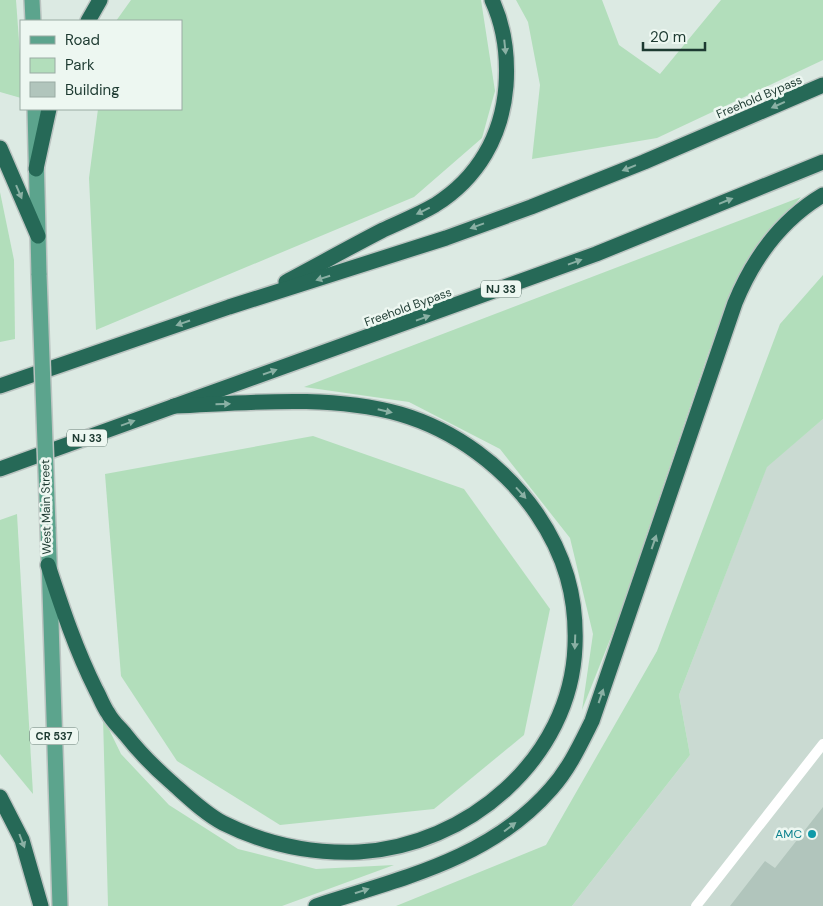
<svg xmlns="http://www.w3.org/2000/svg" width="823" height="906" viewBox="0 0 823 906" font-family="'DM Sans',sans-serif">
  <style>
    .built { fill: #cadad2 }
    .green { fill: #b2debb }
    .building { fill: #b1c5bc }
    .lines { fill: none; stroke-linecap: round; stroke-linejoin: round }
    .primary-casing { stroke: #bbc4c1; stroke-width: 18 }
    .highway-casing { stroke: #bbc4c1; stroke-width: 18 }
    .lane { stroke: #fff; stroke-width: 10 }
    .primary { stroke: #5ca48d; stroke-width: 15 }
    .highway { stroke: #266957; stroke-width: 15 }
    .primary-bridge-casing { stroke: #bbc4c1; stroke-width: 18; stroke-linecap: butt }
    .primary-bridge { stroke: #5ca48d; stroke-width: 15 }
    .oneway { fill: #8ab0a4 }
    .culture-dot { fill: #0f9aa8; stroke: #edf7f1; stroke-width: 2 }
    .labels { text-anchor: middle; stroke-width: 5; stroke-linejoin: round; paint-order: stroke }
    .shield { fill: #edf7f1; stroke: #5b736b; stroke-width: 1 }
    .shield-label { font-size: 11px; font-weight: bold; fill: #1d3a31 }
    .street-label { font-size: 12px; fill: #1d3a31; stroke: #edf7f1 }
    .culture-label { font-size: 12px; fill: #0d838f; stroke: #edf7f1; text-anchor: end }
  </style>
  <rect width="100%" height="100%" fill="#dceae3"/>
  <polygon class="built" points="823,419 823,906 572,906 690,755 679,695 767,466"/>
  <g class="green">
    <polygon points="0,0 16,0 21,68 21,98 0,92"/>
    <polygon points="131,0 481,0 495,91 482,138 414,197 96,330 89,178 98,109 181,109 181,21 116,21"/>
    <polygon points="516,0 602,0 619,45 660,74 721,0 823,0 823,60 657,138 532,159 540,85 528,22"/>
    <polygon points="0,192 14,260 15,339 0,342"/>
    <polygon points="801,197 751,253 709,351 617,622 582,710 593,634 570,538 500,449 409,402 304,387"/>
    <polygon points="823,275 823,419 767,467 679,695 690,755 572,906 396,906 546,845 657,651 780,324"/>
    <polygon points="313,436 464,489 550,609 524,735 434,809 280,825 177,761 121,676 105,474"/>
    <polygon points="17,514 33,794 0,754 0,520"/>
    <polygon points="103,717 121,754 169,805 238,849 316,869 394,865 282,906 108,906"/>
  </g>
  <polygon class="building" points="823,807 823,906 730,906 765,861 775,868"/>
  <g class="lines">
    <g class="primary-casing">
      <g id="primary">
        <polyline points="32,0 33,21"/>
        <polyline points="35,109 39,275"/>
        <polyline points="48,527 60,906"/>
      </g>
    </g>
    <g class="highway-casing">
      <g id="highway">
        <polyline points="88,21 100,0"/>
        <polyline points="0,148 38,236"/>
        <polyline points="36,169 49,109"/>
        <path d="M286 282C318 265 350 247 383 230 400 222 418 215 435 205 478 178 502 136 506 86 508 57 504 26 492 0"/>
        <polyline points="0,386 229,307 446,238 531,207 644,162 823,85"/>
        <polyline points="0,469 596,254 823,162"/>
        <path d="M48 565C62 608 76 650 96 690 100 697 103 706 108 713 112 721 119 727 125 734 139 752 154 767 171 782 187 796 204 813 223 823 265 844 312 854 359 852 467 846 571 759 575 646 577 597 565 555 537 514 505 467 455 430 400 414 327 394 248 403 174 406"/>
        <polyline points="0,797 22,840 41,906"/>
        <path d="M316 906C401 878 489 860 551 789 569 769 580 745 592 721L735 303C753 259 781 220 823 195"/>
      </g>
    </g>
    <polyline class="lane" points="696,906 823,744"/>
    <use href="#primary" class="primary"/>
    <use href="#highway" class="highway"/>
    <g class="primary-bridge-casing">
      <polyline id="primary-bridge" points="39,275 48,527"/>
    </g>
    <use href="#primary-bridge" class="primary-bridge"/>
  </g>
  <defs><path id="oneway-solid" d="M-6-.8H1V-3.2L6.5 0L1 3.2V.8H-6Z" transform="scale(1.25)"/></defs>
  <g class="oneway">
    <use href="#oneway-solid" transform="translate(505 47) rotate(84)"/>
    <use href="#oneway-solid" transform="translate(778 105) rotate(156)"/>
    <use href="#oneway-solid" transform="translate(629 168) rotate(158)"/>
    <use href="#oneway-solid" transform="translate(19 192) rotate(67)"/>
    <use href="#oneway-solid" transform="translate(726 201) rotate(-22)"/>
    <use href="#oneway-solid" transform="translate(423 211) rotate(154)"/>
    <use href="#oneway-solid" transform="translate(477 226) rotate(160)"/>
    <use href="#oneway-solid" transform="translate(575 262) rotate(-20)"/>
    <use href="#oneway-solid" transform="translate(323 278) rotate(162)"/>
    <use href="#oneway-solid" transform="translate(423 318) rotate(-20)"/>
    <use href="#oneway-solid" transform="translate(183 323) rotate(161)"/>
    <use href="#oneway-solid" transform="translate(270 372) rotate(-19)"/>
    <use href="#oneway-solid" transform="translate(223 404) rotate(-2)"/>
    <use href="#oneway-solid" transform="translate(385 411) rotate(13)"/>
    <use href="#oneway-solid" transform="translate(128 423) rotate(-20)"/>
    <use href="#oneway-solid" transform="translate(521 493) rotate(48)"/>
    <use href="#oneway-solid" transform="translate(654 542) rotate(-71)"/>
    <use href="#oneway-solid" transform="translate(575 642) rotate(92)"/>
    <use href="#oneway-solid" transform="translate(601 696) rotate(-71)"/>
    <use href="#oneway-solid" transform="translate(510 827) rotate(-37)"/>
    <use href="#oneway-solid" transform="translate(22 841) rotate(69)"/>
    <use href="#oneway-solid" transform="translate(362 891) rotate(-18)"/>
  </g>
  <circle class="culture-dot" cx="812" cy="834" r="5"/>
  <g class="labels">
    <g class="shield">
      <rect x="481" y="280.5" width="40" height="17" rx="4"/>
      <rect x="67" y="429.5" width="40" height="17" rx="4"/>
      <rect x="30" y="727.5" width="48" height="17" rx="4"/>
    </g>
    <g class="shield-label">
      <text x="501" y="293">NJ 33</text>
      <text x="87" y="442">NJ 33</text>
      <text x="54" y="740">CR 537</text>
    </g>
    <g class="street-label">
      <text transform="translate(759 97) rotate(-23)" y="4">Freehold Bypass</text>
      <text transform="translate(408 307) rotate(-20)" y="4">Freehold Bypass</text>
      <text transform="translate(46 507) rotate(-91)" y="4">West Main Street</text>
    </g>
    <g class="culture-label">
      <text x="802" y="838">AMC</text>
    </g>
  </g>
  <rect x="20" y="20" width="162" height="90" fill="#edf7f1" stroke="#9aaba4"/>
  <rect x="30" y="36" width="25" height="8" fill="#5ca48d" stroke="#9aaba4"/>
  <text x="65" y="45" font-size="15" fill="#1d3a31">Road</text>
  <rect x="30" y="58" width="25" height="15" fill="#b2debb" stroke="#9aaba4"/>
  <text x="65" y="70" font-size="15" fill="#1d3a31">Park</text>
  <rect x="30" y="82" width="25" height="15" fill="#b1c5bc" stroke="#9aaba4"/>
  <text x="65" y="95" font-size="15" fill="#1d3a31">Building</text>
  <path d="M643 42v8h62v-8" fill="none" stroke="#1d3a31" stroke-width="2.5"/>
  <text x="650" y="42" font-size="15" fill="#1d3a31" stroke="#edf7f1" stroke-width="4" paint-order="stroke">20 m</text>
</svg>
